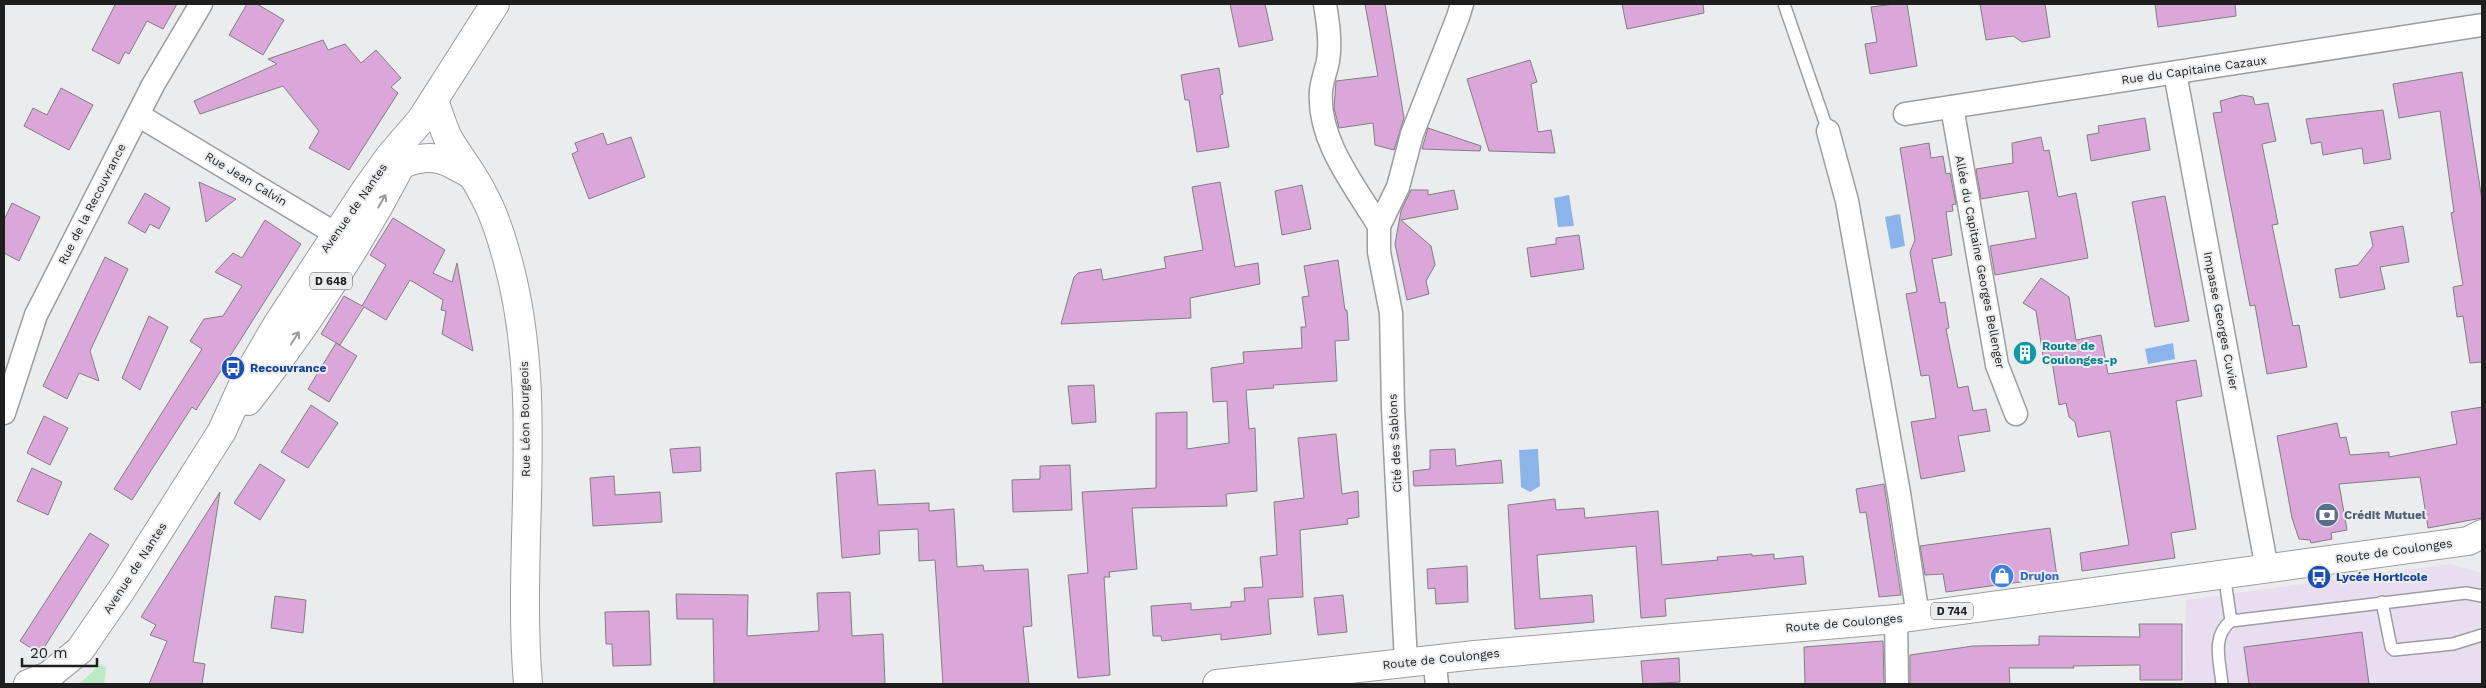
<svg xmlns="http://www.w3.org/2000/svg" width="2486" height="688" viewBox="0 0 2486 688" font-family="'Work Sans',sans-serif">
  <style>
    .education { fill: #e9ddf1 }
    .green { fill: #bceac3 }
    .water { fill: #8bb4eb }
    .building { fill: #dba7db; stroke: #817f81 }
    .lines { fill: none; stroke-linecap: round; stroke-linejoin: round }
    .service-casing { stroke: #9d9da0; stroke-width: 14 }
    .minor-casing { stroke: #9d9da0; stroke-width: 25 }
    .tertiary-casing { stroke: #9d9da0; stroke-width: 30 }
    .primary-casing { stroke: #9d9da0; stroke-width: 30 }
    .service { stroke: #fff; stroke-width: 11 }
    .minor { stroke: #fff; stroke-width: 22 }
    .tertiary { stroke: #fff; stroke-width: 28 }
    .primary { stroke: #fff; stroke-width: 28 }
    .oneway { stroke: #9a9a9a }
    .labels { text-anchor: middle; stroke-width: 4; stroke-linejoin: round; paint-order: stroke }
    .shield { fill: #ebecee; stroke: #5c5c5d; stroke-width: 1 }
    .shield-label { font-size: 11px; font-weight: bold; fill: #1e1e1f }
    .street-label { font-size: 12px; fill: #1e1e1f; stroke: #ebecee }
    .culture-label { font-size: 12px; font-weight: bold; fill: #0d838f; stroke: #ebecee; text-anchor: start }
    .transit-label { font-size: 12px; font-weight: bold; fill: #164399; stroke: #ebecee; text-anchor: start }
    .service-label { font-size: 12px; font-weight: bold; fill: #4e5e75; stroke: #ebecee; text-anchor: start }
    .shop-label { font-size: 12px; font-weight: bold; fill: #366cbe; stroke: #ebecee; text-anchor: start }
  </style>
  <rect width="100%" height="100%" fill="#ebecee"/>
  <polygon class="education" points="2450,564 2482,573 2482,684 2184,684 2186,600"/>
  <polygon class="green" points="101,664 106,668 104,684 79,684"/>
  <g class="water">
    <polygon points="1569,195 1574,226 1558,227 1554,198"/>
    <polygon points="1900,214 1905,246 1891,249 1885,217"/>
    <polygon points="2173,343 2175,359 2148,364 2145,349"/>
    <polygon points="1538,449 1540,486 1530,492 1521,487 1519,450"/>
  </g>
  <g class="building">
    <polygon points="112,4 177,4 163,29 147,21 129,54 125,52 119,64 92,50 115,5"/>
    <polygon points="247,4 257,4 284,20 263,55 229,35"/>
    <polygon points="1230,4 1265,4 1273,40 1239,47"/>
    <polygon points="1365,4 1385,4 1404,118 1394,150 1375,145 1373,123 1339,128 1334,108 1336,81 1378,76"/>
    <polygon points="1622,4 1703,4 1704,13 1627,29"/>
    <polygon points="1894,4 1907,4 1917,66 1870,74 1865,44 1877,42 1871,7"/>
    <polygon points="1980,4 2045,4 2050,37 2022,42 2013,36 1986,40"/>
    <polygon points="2155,4 2235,4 2236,16 2158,27"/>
    <polygon points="323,40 328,50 345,44 361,63 376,50 401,78 391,87 398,93 349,170 309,148 319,131 283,86 200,114 194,101 277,64 268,59"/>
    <polygon points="1530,60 1537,82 1531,84 1538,132 1551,130 1555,153 1489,151 1467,79"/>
    <polygon points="1219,68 1223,94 1220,95 1229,147 1197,152 1189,100 1185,100 1181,75"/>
    <polygon points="2462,72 2482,200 2482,362 2470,363 2463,316 2457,317 2453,287 2463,285 2451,213 2454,212 2440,111 2399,118 2393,84"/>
    <polygon points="61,88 93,105 69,150 24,126 33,108 47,115"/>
    <polygon points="2242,95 2253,97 2255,105 2268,103 2276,141 2262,144 2278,224 2272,225 2293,326 2299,325 2307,367 2267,374 2255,305 2250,306 2213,113 2222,112 2220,101"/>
    <polygon points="2383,110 2391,159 2364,164 2362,148 2323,155 2321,142 2311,144 2306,119"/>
    <polygon points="2145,118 2150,150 2091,161 2087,135 2099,133 2098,126"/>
    <polygon points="1428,128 1481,146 1480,151 1422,149"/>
    <polygon points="603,133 607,145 631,137 645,177 589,199 572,154 578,151 575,143"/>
    <polygon points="2041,137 2044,151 2049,150 2058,197 2076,193 2088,258 1995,275 1990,246 2036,238 2028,191 1981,199 1976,169 2013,163 2012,143"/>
    <polygon points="1929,143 1931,158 1943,156 1946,174 1950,173 1956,204 1952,205 1953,211 1946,212 1952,255 1932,259 1940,303 1945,302 1949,328 1946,329 1958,388 1968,386 1973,411 1986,409 1990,431 1958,436 1965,471 1921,479 1911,422 1936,418 1929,375 1921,376 1906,294 1917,292 1910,252 1915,240 1900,148"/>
    <polygon points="199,182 236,199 206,222"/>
    <polygon points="1220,182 1235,267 1258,263 1260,284 1190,298 1191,318 1061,324 1074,277 1078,273 1101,269 1103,280 1166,268 1164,257 1203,250 1192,187"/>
    <polygon points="1302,185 1311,229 1282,235 1275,191"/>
    <polygon points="1411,190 1428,190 1428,195 1454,190 1458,209 1401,220 1431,246 1435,265 1426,281 1429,294 1407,300 1395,244 1401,211"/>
    <polygon points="145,193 170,208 159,229 150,224 145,233 128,223"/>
    <polygon points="2165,196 2189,321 2155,327 2132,202"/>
    <polygon points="12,203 40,217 19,261 4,253 4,220"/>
    <polygon points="393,218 445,250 433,273 452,282 457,263 473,351 442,334 446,311 441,310 443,300 410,280 386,320 364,307 340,345 321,334 344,296 362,306 386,265 370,255"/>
    <polygon points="265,220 301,244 196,410 192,407 132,500 114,489 202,349 190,341 204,319 223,316 242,286 215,272 233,253 242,258"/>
    <polygon points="2403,226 2409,262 2380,267 2385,289 2340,298 2335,269 2358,265 2373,246 2370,232"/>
    <polygon points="1579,235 1584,269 1531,277 1527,248 1556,244 1556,238"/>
    <polygon points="105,257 128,269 90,351 99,381 79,373 67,399 43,386"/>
    <polygon points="1338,260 1345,310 1347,310 1349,340 1335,341 1337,381 1273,385 1274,388 1246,390 1249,429 1255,428 1257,491 1226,494 1227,506 1132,508 1137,569 1109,572 1110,577 1104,577 1110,675 1078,678 1068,575 1088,573 1082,492 1156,488 1156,413 1187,412 1187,449 1229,443 1227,401 1213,402 1211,368 1244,363 1243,352 1302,348 1301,327 1306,327 1302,297 1309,296 1304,266"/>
    <polygon points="2041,278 2069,297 2076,340 2101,335 2108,374 2196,360 2202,396 2176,401 2196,529 2171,533 2175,558 2082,571 2080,553 2129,545 2110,431 2078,437 2075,422 2069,417 2066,403 2059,405 2051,355 2043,356 2036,311 2023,303"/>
    <polygon points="149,316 168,327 140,390 122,378"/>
    <polygon points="336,343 357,356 329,402 308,389"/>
    <polygon points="1094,385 1096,422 1072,424 1068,386"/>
    <polygon points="311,405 338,423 308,468 281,452"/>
    <polygon points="2482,407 2482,518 2428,528 2420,477 2339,484 2347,530 2331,533 2332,539 2311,543 2310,540 2299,539 2292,518 2277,436 2337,423 2340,438 2346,437 2350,455 2389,452 2389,457 2457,444 2451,412"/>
    <polygon points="44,416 68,428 50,465 27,453"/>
    <polygon points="1336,434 1342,494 1358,491 1359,517 1347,519 1348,524 1300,530 1303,597 1268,599 1271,634 1221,640 1221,634 1162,641 1161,636 1153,636 1151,606 1191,603 1191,610 1231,607 1231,602 1245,601 1244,588 1263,587 1260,557 1277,555 1274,502 1304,498 1298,438"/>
    <polygon points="700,447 701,471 673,473 670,449"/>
    <polygon points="1455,449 1456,466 1501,460 1503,483 1414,486 1413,471 1430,469 1430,450"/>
    <polygon points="260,464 285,480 260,520 234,503"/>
    <polygon points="1070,465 1072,510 1013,512 1012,480 1040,479 1040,466"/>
    <polygon points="32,468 62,482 48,515 17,501"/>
    <polygon points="875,470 878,505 929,503 929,511 954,509 957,567 983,565 984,571 1028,569 1032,626 1023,627 1029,684 943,684 935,560 919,561 918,529 879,531 880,554 842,558 836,473"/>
    <polygon points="614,476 615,495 660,492 662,522 593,526 590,478"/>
    <polygon points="1884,484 1901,595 1879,597 1866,512 1860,513 1856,489"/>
    <polygon points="220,492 193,662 205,664 202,684 149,684 167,641 150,635 156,625 141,617"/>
    <polygon points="1555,499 1556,510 1584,508 1585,518 1658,511 1662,565 1718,560 1717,557 1752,554 1752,556 1774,554 1774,559 1803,556 1806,584 1665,599 1666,616 1641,618 1636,546 1537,555 1540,599 1592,595 1594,622 1515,629 1508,505"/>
    <polygon points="2050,528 2057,577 1946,592 1943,574 1925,575 1920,546"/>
    <polygon points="90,533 109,545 40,654 20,641"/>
    <polygon points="1467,566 1468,602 1436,604 1435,588 1428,589 1427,569"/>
    <polygon points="850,592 852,636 883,634 885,684 714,684 713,619 677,619 676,594 748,595 747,636 819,631 817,593"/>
    <polygon points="1343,595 1347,632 1318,635 1314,598"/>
    <polygon points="275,596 306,600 303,633 271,628"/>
    <polygon points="649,611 651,665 613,666 612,644 606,644 605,612"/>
    <polygon points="2139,624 2182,624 2182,680 2140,680 2140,665 2073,666 2074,668 2009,668 2010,684 1910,684 1910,655 1973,646 2039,645 2039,636 2140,637"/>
    <polygon points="2362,632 2369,684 2249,684 2244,647"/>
    <polygon points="1883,641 1884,684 1805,684 1804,647"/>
    <polygon points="1679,658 1680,682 1643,684 1641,661"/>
  </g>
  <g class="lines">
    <g class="service-casing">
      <g id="service">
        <polyline points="1784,4 1828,131"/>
        <polyline points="2224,574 2231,621"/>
        <polyline points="2382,602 2391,647 2394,650 2453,644 2482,635"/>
        <path d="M2222 684C2220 662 2211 636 2231 621L2466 593 2482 596"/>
      </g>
    </g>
    <g class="minor-casing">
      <g id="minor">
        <path d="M1325 4C1328 23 1331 42 1328 61 1326 71 1322 80 1321 91 1317 140 1355 186 1379 226"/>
        <polyline points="2175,73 2267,569"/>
        <polyline points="1952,107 1997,365 2016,414"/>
        <polyline points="1905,114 2482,25"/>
        <polyline points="138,115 351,243"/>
        <polyline points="1828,131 1847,201 1899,493 1918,616"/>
        <polyline points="4,413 36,315 153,85 201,4"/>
        <polyline points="1896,619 1897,684"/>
        <polyline points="1434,659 1437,684"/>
        <polyline points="1406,662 1393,408 1391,313 1379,252 1379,226 1398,187 1412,134 1458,17 1462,4"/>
      </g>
    </g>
    <g class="tertiary-casing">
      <g id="tertiary">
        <path d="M434 100C438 112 442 124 447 136 458 156 473 173 483 194 494 213 501 236 507 258 546 396 516 543 528 684"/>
        <path d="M402 164C433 152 445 159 472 175"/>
      </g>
    </g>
    <g class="primary-casing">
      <g id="primary">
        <path d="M248 401C305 328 358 247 401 165"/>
        <polyline points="28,684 48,676 80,650 122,589 222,431 246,378 277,325 365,191 390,156 421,120 495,4"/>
        <polyline points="1217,684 1475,655 1896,619 2468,541 2482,534"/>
      </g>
    </g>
    <use href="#service" class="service"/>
    <use href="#minor" class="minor"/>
    <use href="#tertiary" class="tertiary"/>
    <use href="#primary" class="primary"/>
  </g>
  <defs><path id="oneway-shaft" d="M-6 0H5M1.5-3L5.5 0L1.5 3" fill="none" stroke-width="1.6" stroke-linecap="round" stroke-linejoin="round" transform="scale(1.25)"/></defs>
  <g class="oneway">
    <use href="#oneway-shaft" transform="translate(382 201) rotate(-60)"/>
    <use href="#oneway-shaft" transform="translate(295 338) rotate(-57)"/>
  </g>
  <defs>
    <g id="building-disc" transform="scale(1.25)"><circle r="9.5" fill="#0f9aa8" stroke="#ebecee"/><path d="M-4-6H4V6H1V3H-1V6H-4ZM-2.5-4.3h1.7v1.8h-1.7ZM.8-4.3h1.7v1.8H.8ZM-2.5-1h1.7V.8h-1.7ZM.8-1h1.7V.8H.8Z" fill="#fff"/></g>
    <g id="bus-disc" transform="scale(1.25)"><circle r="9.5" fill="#1a4fb4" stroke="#ebecee"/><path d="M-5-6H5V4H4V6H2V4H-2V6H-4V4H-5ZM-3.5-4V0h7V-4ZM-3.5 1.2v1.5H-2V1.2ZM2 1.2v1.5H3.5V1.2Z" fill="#fff"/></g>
    <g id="bank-disc" transform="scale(1.25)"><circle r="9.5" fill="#5c6f8a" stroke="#ebecee"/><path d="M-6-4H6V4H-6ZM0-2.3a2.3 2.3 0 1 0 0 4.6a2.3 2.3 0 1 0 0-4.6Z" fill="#fff"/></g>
    <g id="shop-disc" transform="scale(1.25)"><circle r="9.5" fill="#3f7fe0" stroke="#ebecee"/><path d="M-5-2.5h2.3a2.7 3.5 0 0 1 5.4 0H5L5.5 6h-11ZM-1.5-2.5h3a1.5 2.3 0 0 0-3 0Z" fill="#fff"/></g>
  </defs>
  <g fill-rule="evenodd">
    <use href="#building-disc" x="2025" y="353"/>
    <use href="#bus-disc" x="233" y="368"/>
    <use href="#bank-disc" x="2327" y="515"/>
    <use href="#shop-disc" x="2002" y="576"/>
    <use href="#bus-disc" x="2319" y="577"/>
  </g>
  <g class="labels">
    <g class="shield">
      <rect x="310" y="272.5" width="42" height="17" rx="4"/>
      <rect x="1931" y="602.5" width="42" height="17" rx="4"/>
    </g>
    <g class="shield-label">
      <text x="331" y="285">D 648</text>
      <text x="1952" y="615">D 744</text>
    </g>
    <g class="street-label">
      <text transform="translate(2194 70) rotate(-8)" y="4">Rue du Capitaine Cazaux</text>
      <text transform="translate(246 179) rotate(31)" y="4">Rue Jean Calvin</text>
      <text transform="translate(92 204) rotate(-63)" y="4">Rue de la Recouvrance</text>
      <text transform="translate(354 208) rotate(-55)" y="4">Avenue de Nantes</text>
      <text transform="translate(1980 262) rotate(79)" y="4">Allée du Capitaine Georges Bellenger</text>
      <text transform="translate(2221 321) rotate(79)" y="4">Impasse Georges Cuvier</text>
      <text transform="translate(525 419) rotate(-91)" y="4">Rue Léon Bourgeois</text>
      <text transform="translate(1395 443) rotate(-93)" y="4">Cité des Sablons</text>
      <text transform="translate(2394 551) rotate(-8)" y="4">Route de Coulonges</text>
      <text transform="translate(135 568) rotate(-57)" y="4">Avenue de Nantes</text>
      <text transform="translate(1844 623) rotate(-5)" y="4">Route de Coulonges</text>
      <text transform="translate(1441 659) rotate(-6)" y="4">Route de Coulonges</text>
    </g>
    <g class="culture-label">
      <text x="2042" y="350">Route de<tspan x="2042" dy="14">Coulonges-p</tspan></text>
    </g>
    <g class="transit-label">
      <text x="250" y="372">Recouvrance</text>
      <text x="2336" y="581">Lycée Horticole</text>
    </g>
    <g class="service-label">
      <text x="2344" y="519">Crédit Mutuel</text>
    </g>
    <g class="shop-label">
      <text x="2020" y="580">Drujon</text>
    </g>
  </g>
  <rect width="2486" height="688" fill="none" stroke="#1e1e1f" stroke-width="10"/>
  <path d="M22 658v8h75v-8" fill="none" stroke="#1e1e1f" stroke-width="2.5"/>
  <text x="30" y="658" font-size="15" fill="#1e1e1f" stroke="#ebecee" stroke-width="4" paint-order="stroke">20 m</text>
</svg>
